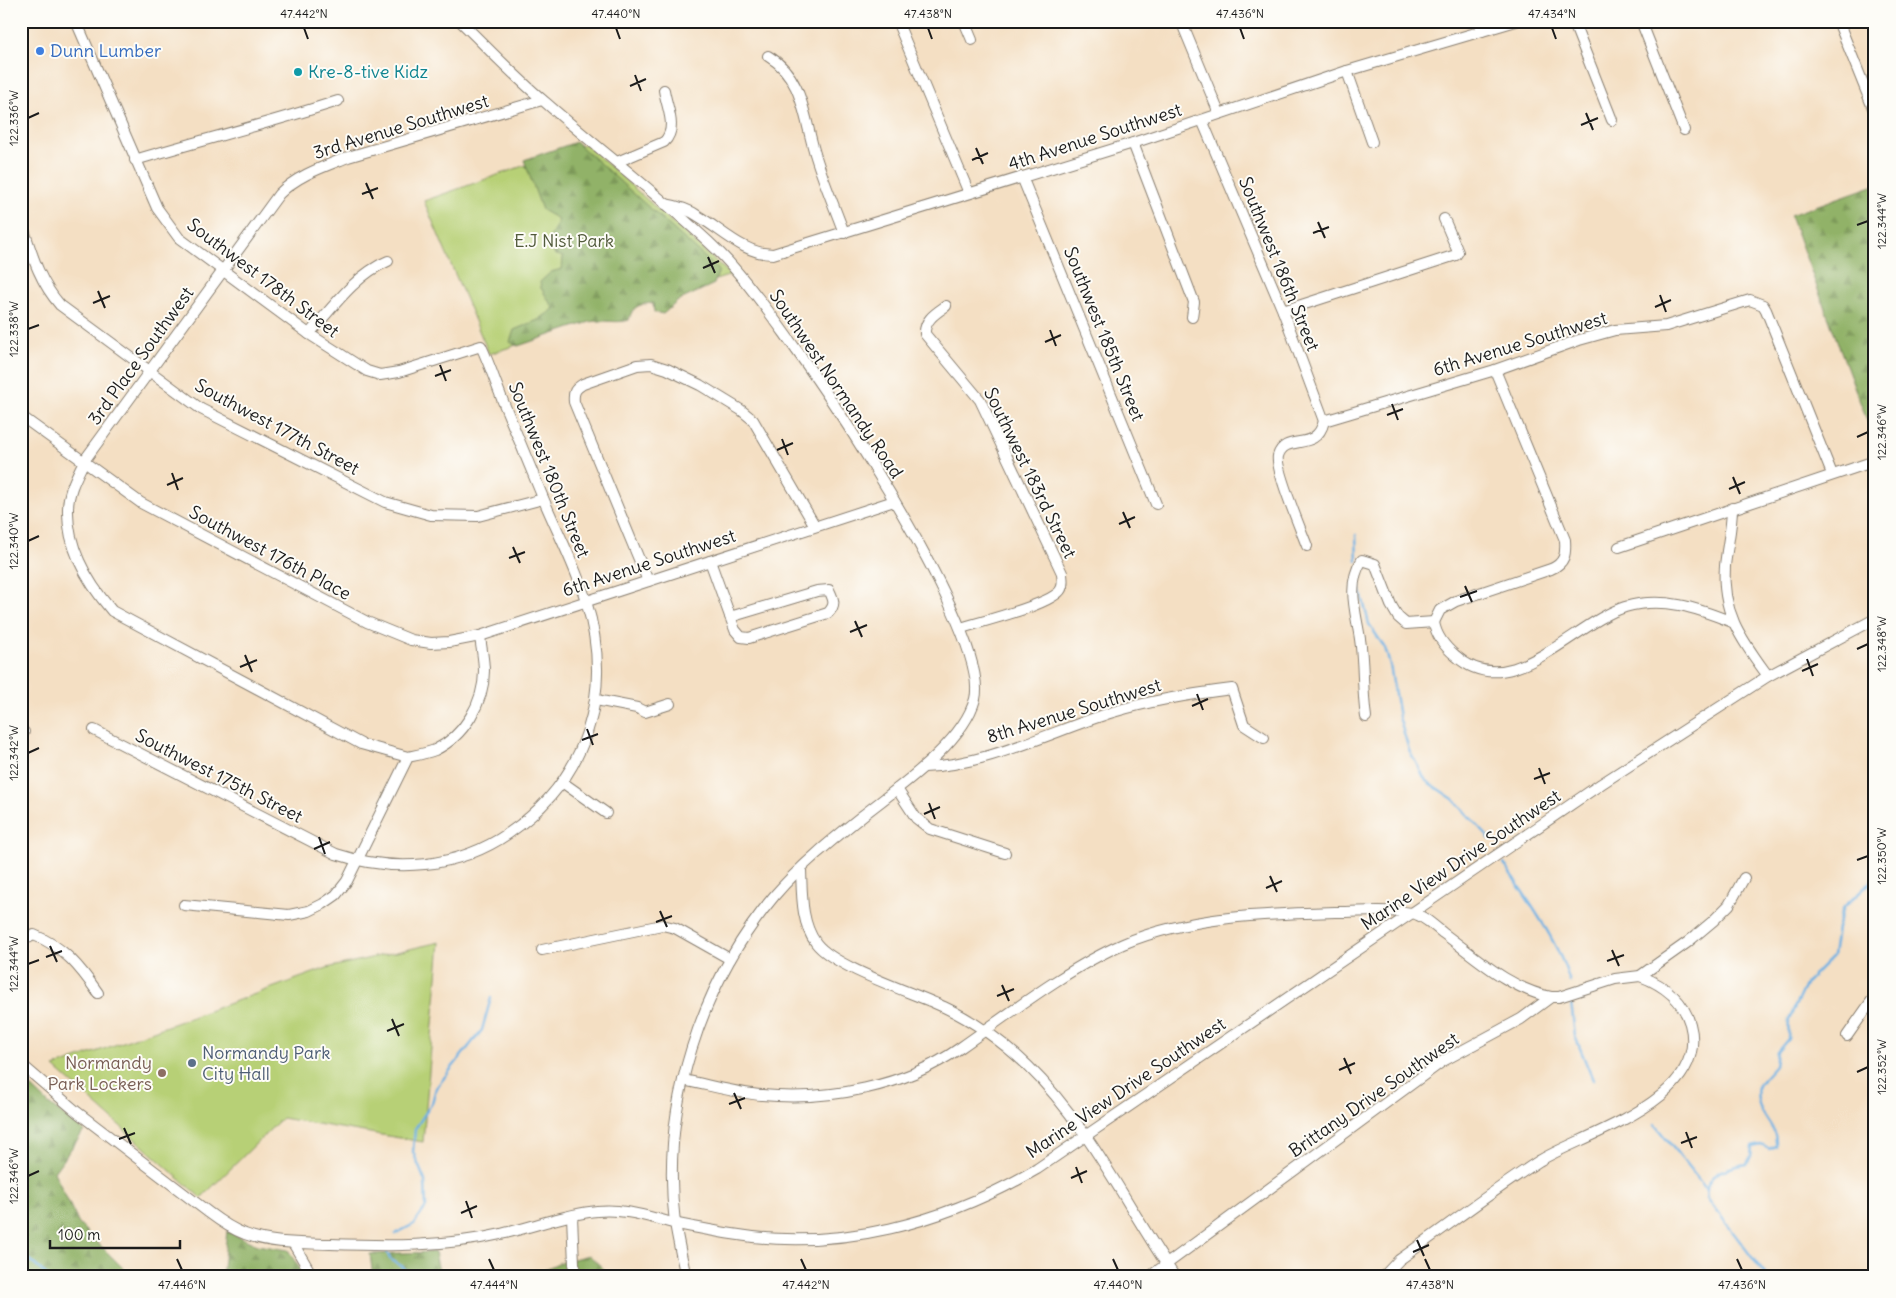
<svg xmlns="http://www.w3.org/2000/svg" width="1896" height="1298" viewBox="0 0 1896 1298" font-family="Delius,sans-serif">
  <style>
    .green { fill: #b7d076; stroke: #6a7649 }
    .forest { fill: url(#forest-firs); stroke: #566742 }
    .lines { fill: none; stroke-linecap: round; stroke-linejoin: round }
    .stream { stroke: #6eb1e3; stroke-width: 2.5 }
    .minor-casing { stroke: #887e70; stroke-width: 12 }
    .minor { stroke: #fff; stroke-width: 10 }
    .ticks { fill: none; stroke: #1c1c1c; stroke-width: 2 }
    .shop-dot { fill: #3f7fe0; stroke: #fdfcf7; stroke-width: 2 }
    .culture-dot { fill: #0f9aa8; stroke: #fdfcf7; stroke-width: 2 }
    .service-dot { fill: #5c6f8a; stroke: #fdfcf7; stroke-width: 2 }
    .education-dot { fill: #8d6e63; stroke: #fdfcf7; stroke-width: 2 }
    .labels { text-anchor: middle; stroke-width: 4; stroke-linejoin: round; paint-order: stroke }
    .shop-label { font-size: 18px; fill: #366cbe; stroke: #fdfcf7; text-anchor: start }
    .culture-label { font-size: 18px; fill: #0d838f; stroke: #fdfcf7; text-anchor: start }
    .street-label { font-size: 18px; fill: #1c1c1c; stroke: #fdfcf7 }
    .park-label { font-size: 18px; fill: #525b3c; stroke: #fdfcf7 }
    .service-label { font-size: 18px; fill: #4e5e75; stroke: #fdfcf7; text-anchor: start }
    .education-label { font-size: 18px; fill: #785e54; stroke: #fdfcf7; text-anchor: end }
    .neatline { fill: none; stroke: #1c1c1c; stroke-width: 2 }
    .ticks-label { font-size: 12px; text-anchor: middle; fill: #1c1c1c }
  </style>
  <defs>
    <pattern id="forest-firs" width="22" height="20" patternUnits="userSpaceOnUse" patternTransform="scale(1.25)"><rect width="22" height="20" fill="#91b267"/><path d="M5 1l3.5 6h-7zM16 11l3.5 6h-7z" fill="#7c9859"/></pattern>
  </defs>
  <rect width="100%" height="100%" fill="#fdfcf7"/>
  <filter id="ink" filterUnits="userSpaceOnUse"><feTurbulence type="fractalNoise" baseFrequency=".02" numOctaves="2"/><feDisplacementMap in="SourceGraphic" scale="10" xChannelSelector="R" yChannelSelector="G"/><feConvolveMatrix kernelMatrix="1 2 1 2 8 2 1 2 1" color-interpolation-filters="sRGB"/></filter>
  <filter id="wash" filterUnits="userSpaceOnUse"><feTurbulence type="fractalNoise" baseFrequency=".0096" numOctaves="4" result="noise"/><feDisplacementMap in="SourceGraphic" scale="20" xChannelSelector="R" yChannelSelector="G"/><feGaussianBlur stdDeviation="1.12" result="paint"/><feColorMatrix in="noise" values="0 0 0 0 0 0 0 0 0 0 0 0 0 0 0 0 0 1.4 0 .05"/><feComposite in="paint" operator="in"/></filter>
  <g filter="url(#wash)">
    <rect width="100%" height="100%" fill="#f4dfc3"/>
    <g class="green">
      <polygon points="585,144 731,275 489,354 424,201"/>
      <polygon points="440,942 423,1142 282,1118 201,1198 54,1067 327,968"/>
    </g>
    <g class="forest">
      <path d="M576 142 719 270 714 284 678 301 663 314 654 312 653 303C640 304 632 306 629 320 617 324 604 319 590 322 566 329 542 338 518 346L510 342 514 330 538 320 554 309 541 288 540 282 551 272 562 269 563 257 554 254C553 249 550 241 551 236 553 230 557 226 558 219L542 210 524 160Z"/>
      <polygon points="1875,185 1875,442 1790,215"/>
      <polygon points="27,1083 50,1105 84,1131 54,1172 79,1224 132,1277 21,1277 21,1086"/>
      <polygon points="227,1231 257,1245 288,1250 305,1277 222,1277"/>
      <polygon points="435,1252 440,1277 373,1277 370,1254"/>
      <polygon points="589,1255 612,1277 529,1277 558,1263"/>
    </g>
    <g class="lines">
      <g class="stream">
        <polyline points="1356,535 1357,561"/>
        <polyline points="1359,584 1369,624 1385,648 1390,665 1399,717 1409,750 1426,781 1453,799 1490,839"/>
        <path d="M1504 863C1528 902 1557 938 1570 982"/>
        <polyline points="1571,1002 1575,1036 1593,1080"/>
        <polyline points="1655,1125 1706,1189"/>
        <polyline points="395,1234 414,1224 426,1207 425,1181 413,1152 415,1129 432,1103 436,1088 482,1030 491,998"/>
        <polyline points="387,1252 390,1259 403,1267 412,1277"/>
        <polyline points="21,1258 29,1260 49,1277"/>
        <path d="M1767 1277 1707 1198C1703 1172 1727 1168 1747 1164L1751 1156 1752 1147 1761 1145 1769 1149 1776 1146C1778 1121 1753 1117 1758 1085L1775 1066 1777 1052 1788 1039 1789 1019 1806 983 1833 956 1837 928 1844 907 1871 882 1875 873"/>
      </g>
    </g>
  </g>
  <g filter="url(#ink)">
    <g class="lines">
      <g class="minor-casing">
        <g id="minor">
          <path d="M76 21 157 208 179 238 309 334 367 371 380 375 399 372 481 346C489 363 495 381 502 399 515 430 528 461 541 493 555 528 575 564 586 601 614 691 588 779 509 833 457 869 394 873 336 854L94 730"/>
          <path d="M460 21C488 48 515 77 545 102 602 152 663 198 717 250 776 306 993 627 975 699 963 744 897 788 862 816 832 840 800 866 775 895 701 983 660 1107 675 1223 678 1241 682 1259 686 1277"/>
          <polyline points="897,21 969,193"/>
          <polyline points="964,21 972,40"/>
          <polyline points="1181,21 1219,113"/>
          <polyline points="1479,21 1482,31"/>
          <polyline points="1573,21 1612,120"/>
          <polyline points="1641,21 1684,130"/>
          <polyline points="1838,21 1875,113"/>
          <path d="M768 56C804 77 804 120 816 157 824 183 835 208 844 233"/>
          <polyline points="1347,71 1372,142"/>
          <polyline points="1202,120 1283,311 1324,421"/>
          <polyline points="1133,143 1194,302 1192,317"/>
          <path d="M135 160C202 140 270 123 338 101"/>
          <path d="M617 162 664 142C678 128 667 109 664 90"/>
          <polyline points="1022,177 1156,504"/>
          <path d="M665 204C677 206 688 209 698 216 722 230 744 254 773 254L1133 143 1347 71 1516 21"/>
          <path d="M21 221C31 251 38 280 60 305L201 409 385 502 431 515 478 516 543 499"/>
          <path d="M946 306C936 313 924 320 925 334L980 400 1062 573C1062 578 1064 584 1061 589 1054 604 980 622 961 628"/>
          <polyline points="1283,311 1456,255 1458,252 1444,219"/>
          <path d="M309 334C333 307 355 275 388 261"/>
          <polyline points="21,416 141,503 367,622 411,640 431,643 449,642 480,636 894,501"/>
          <polyline points="1324,421 1495,370 1579,340 1615,330 1666,326 1750,300 1763,305 1766,310 1832,474"/>
          <path d="M1732 508C1732 528 1727 546 1725 566 1721 613 1742 640 1768 676"/>
          <path d="M1307 546C1301 530 1275 469 1278 456 1285 432 1316 454 1324 421"/>
          <polyline points="1619,547 1875,461"/>
          <path d="M710 561 735 630 741 637 749 638 828 613C836 605 834 600 829 590L817 591 730 617"/>
          <path d="M648 581 574 402C573 392 575 389 583 384L637 365 651 364 667 369 700 385 741 410 753 420 815 526"/>
          <path d="M1434 622 1440 610 1456 601 1551 569C1565 563 1566 554 1565 540L1495 370"/>
          <path d="M1434 622C1436 636 1445 647 1456 656 1510 705 1574 623 1625 607 1663 596 1697 608 1732 622"/>
          <polyline points="596,700 637,708 645,712 670,704"/>
          <path d="M1366 717C1362 691 1364 664 1360 639 1356 612 1346 585 1362 560L1375 564 1391 605 1398 617 1406 624 1434 622"/>
          <polyline points="21,733 24,732"/>
          <path d="M408 757 361 744 112 611C88 583 67 547 68 509 68 491 77 476 84 461L279 194C298 175 323 167 348 157L542 100"/>
          <path d="M924 767C988 765 1052 731 1113 712 1152 700 1191 694 1232 689L1244 725 1264 738"/>
          <polyline points="562,782 606,813"/>
          <polyline points="897,789 916,818 930,829 1005,853"/>
          <path d="M801 870C802 894 801 923 816 943 835 968 912 992 944 1007 974 1021 1004 1043 1028 1066 1089 1125 1127 1207 1175 1277"/>
          <path d="M184 905 289 915 309 911 323 904 336 895 347 881 408 757C417 755 427 753 435 750 464 736 484 703 484 671 484 659 481 647 480 636"/>
          <path d="M21 941 34 935C64 947 80 967 98 993"/>
          <polyline points="542,950 662,925 675,928 730,959"/>
          <polyline points="1847,1036 1875,996"/>
          <path d="M21 1064 77 1112 208 1212C220 1221 231 1229 245 1234 271 1244 302 1243 330 1244 387 1246 445 1247 501 1234 533 1227 565 1214 597 1211 623 1208 649 1217 673 1223 693 1227 713 1231 732 1234 839 1252 945 1223 1037 1169L1601 784 1768 676 1875 619"/>
          <path d="M683 1080C709 1085 736 1093 762 1095 828 1101 905 1087 960 1048 1009 1014 1068 968 1123 944 1189 916 1265 914 1336 912 1361 912 1387 909 1411 913 1422 914 1434 926 1443 933 1476 957 1509 989 1551 997"/>
          <polyline points="572,1216 574,1264 578,1277"/>
          <polyline points="293,1243 313,1277"/>
          <polyline points="1149,1277 1443,1061 1521,1019 1551,997 1559,997 1615,979 1640,976 1688,942 1713,921 1729,905 1744,878"/>
          <path d="M1383 1277 1399 1260C1446 1227 1491 1192 1539 1161 1585 1133 1711 1100 1690 1024 1683 999 1664 985 1640 976"/>
        </g>
      </g>
      <use href="#minor" class="minor"/>
    </g>
  </g>
  <path class="ticks" d="M304 28 308 39M616 28 620 39M928 28 932 39M1240 28 1244 39M1552 28 1556 39M635 75 641 91M630 86 646 79M1586 113 1593 130M28 118 39 113M1581 125 1598 118M976 148 983 164M972 160 988 153M366 183 373 199M362 194 378 188M1318 222 1325 238M1857 225 1868 221M1313 233 1329 227M708 257 715 273M703 268 719 261M98 291 105 308M1660 295 1666 312M93 303 110 296M1655 307 1671 300M28 329 39 325M1050 330 1056 346M1045 342 1061 335M440 365 446 381M435 376 451 370M1392 404 1398 420M1387 415 1403 409M1857 437 1868 432M782 439 788 455M777 450 793 443M172 473 178 490M1733 477 1740 494M167 485 183 478M1729 489 1745 482M1123 512 1130 528M1119 524 1135 517M28 541 39 536M513 547 520 563M509 558 525 552M1465 586 1472 602M1460 597 1477 591M855 621 862 637M850 632 867 625M1857 649 1868 644M245 655 252 672M1807 659 1813 676M240 667 257 660M1802 671 1818 664M1197 694 1203 710M1192 706 1208 699M587 729 593 745M582 740 598 734M28 753 39 748M1539 768 1545 784M1534 779 1550 773M929 803 935 819M924 814 940 807M319 837 325 854M314 849 330 842M1857 860 1868 856M1270 876 1277 892M1266 888 1282 881M660 911 667 927M656 922 672 916M50 946 57 962M1612 950 1619 966M46 957 62 951M1607 961 1624 955M28 964 39 960M1002 985 1009 1001M997 996 1014 989M392 1019 399 1036M387 1031 404 1024M1344 1058 1351 1074M1339 1070 1355 1063M1857 1072 1868 1067M734 1093 741 1109M729 1104 745 1098M124 1128 131 1144M1686 1132 1692 1148M119 1139 135 1133M1681 1143 1697 1137M1076 1167 1082 1183M28 1176 39 1171M1071 1178 1087 1171M466 1201 472 1218M461 1213 477 1206M1417 1240 1424 1256M1413 1252 1429 1245M177 1259 182 1270M489 1259 494 1270M801 1259 806 1270M1113 1259 1118 1270M1425 1259 1430 1270M1737 1259 1742 1270"/>
  <circle class="shop-dot" cx="40" cy="51" r="5"/>
  <circle class="culture-dot" cx="298" cy="72" r="5"/>
  <circle class="service-dot" cx="192" cy="1063" r="5"/>
  <circle class="education-dot" cx="162" cy="1073" r="5"/>
  <g class="labels">
    <g class="shop-label">
      <text x="50" y="57">Dunn Lumber</text>
    </g>
    <g class="culture-label">
      <text x="308" y="78">Kre-8-tive Kidz</text>
    </g>
    <g class="street-label">
      <text transform="translate(401 127) rotate(-17)" y="6">3rd Avenue Southwest</text>
      <text transform="translate(1095 137) rotate(-18)" y="6">4th Avenue Southwest</text>
      <text transform="translate(1279 264) rotate(68)" y="6">Southwest 186th Street</text>
      <text transform="translate(263 278) rotate(37)" y="6">Southwest 178th Street</text>
      <text transform="translate(1104 334) rotate(68)" y="6">Southwest 185th Street</text>
      <text transform="translate(1520 344) rotate(-17)" y="6">6th Avenue Southwest</text>
      <text transform="translate(141 356) rotate(-54)" y="6">3rd Place Southwest</text>
      <text transform="translate(836 384) rotate(56)" y="6">Southwest Normandy Road</text>
      <text transform="translate(277 427) rotate(28)" y="6">Southwest 177th Street</text>
      <text transform="translate(549 470) rotate(68)" y="6">Southwest 180th Street</text>
      <text transform="translate(1030 473) rotate(64)" y="6">Southwest 183rd Street</text>
      <text transform="translate(270 553) rotate(28)" y="6">Southwest 176th Place</text>
      <text transform="translate(649 563) rotate(-18)" y="6">6th Avenue Southwest</text>
      <text transform="translate(1074 711) rotate(-17)" y="6">8th Avenue Southwest</text>
      <text transform="translate(219 776) rotate(27)" y="6">Southwest 175th Street</text>
      <text transform="translate(1461 860) rotate(-34)" y="6">Marine View Drive Southwest</text>
      <text transform="translate(1126 1088) rotate(-34)" y="6">Marine View Drive Southwest</text>
      <text transform="translate(1374 1095) rotate(-35)" y="6">Brittany Drive Southwest</text>
    </g>
    <g class="park-label">
      <text x="564" y="247">E.J Nist Park</text>
    </g>
    <g class="service-label">
      <text x="202" y="1059">Normandy Park<tspan x="202" dy="21">City Hall</tspan></text>
    </g>
    <g class="education-label">
      <text x="152" y="1069">Normandy<tspan x="152" dy="21">Park Lockers</tspan></text>
    </g>
  </g>
  <rect width="1896" height="1298" fill="none" stroke="#fdfcf7" stroke-width="55"/>
  <path d="M50 1240v8h130v-8" fill="none" stroke="#1c1c1c" stroke-width="2.5"/>
  <text x="58" y="1240" font-size="15" fill="#1c1c1c" stroke="#fdfcf7" stroke-width="4" paint-order="stroke">100 m</text>
  <rect x="28" y="28" width="1840" height="1242" class="neatline"/>
  <g class="ticks-label">
    <text x="304" y="18">47.442°N</text>
    <text x="616" y="18">47.440°N</text>
    <text x="928" y="18">47.438°N</text>
    <text x="1240" y="18">47.436°N</text>
    <text x="1552" y="18">47.434°N</text>
    <text transform="translate(14 118) rotate(-90)" y="4">122.336°W</text>
    <text transform="translate(1882 221) rotate(-90)" y="4">122.344°W</text>
    <text transform="translate(14 329) rotate(-90)" y="4">122.338°W</text>
    <text transform="translate(1882 432) rotate(-90)" y="4">122.346°W</text>
    <text transform="translate(14 541) rotate(-90)" y="4">122.340°W</text>
    <text transform="translate(1882 644) rotate(-90)" y="4">122.348°W</text>
    <text transform="translate(14 753) rotate(-90)" y="4">122.342°W</text>
    <text transform="translate(1882 856) rotate(-90)" y="4">122.350°W</text>
    <text transform="translate(14 964) rotate(-90)" y="4">122.344°W</text>
    <text transform="translate(1882 1067) rotate(-90)" y="4">122.352°W</text>
    <text transform="translate(14 1176) rotate(-90)" y="4">122.346°W</text>
    <text x="182" y="1289">47.446°N</text>
    <text x="494" y="1289">47.444°N</text>
    <text x="806" y="1289">47.442°N</text>
    <text x="1118" y="1289">47.440°N</text>
    <text x="1430" y="1289">47.438°N</text>
    <text x="1742" y="1289">47.436°N</text>
  </g>
</svg>
